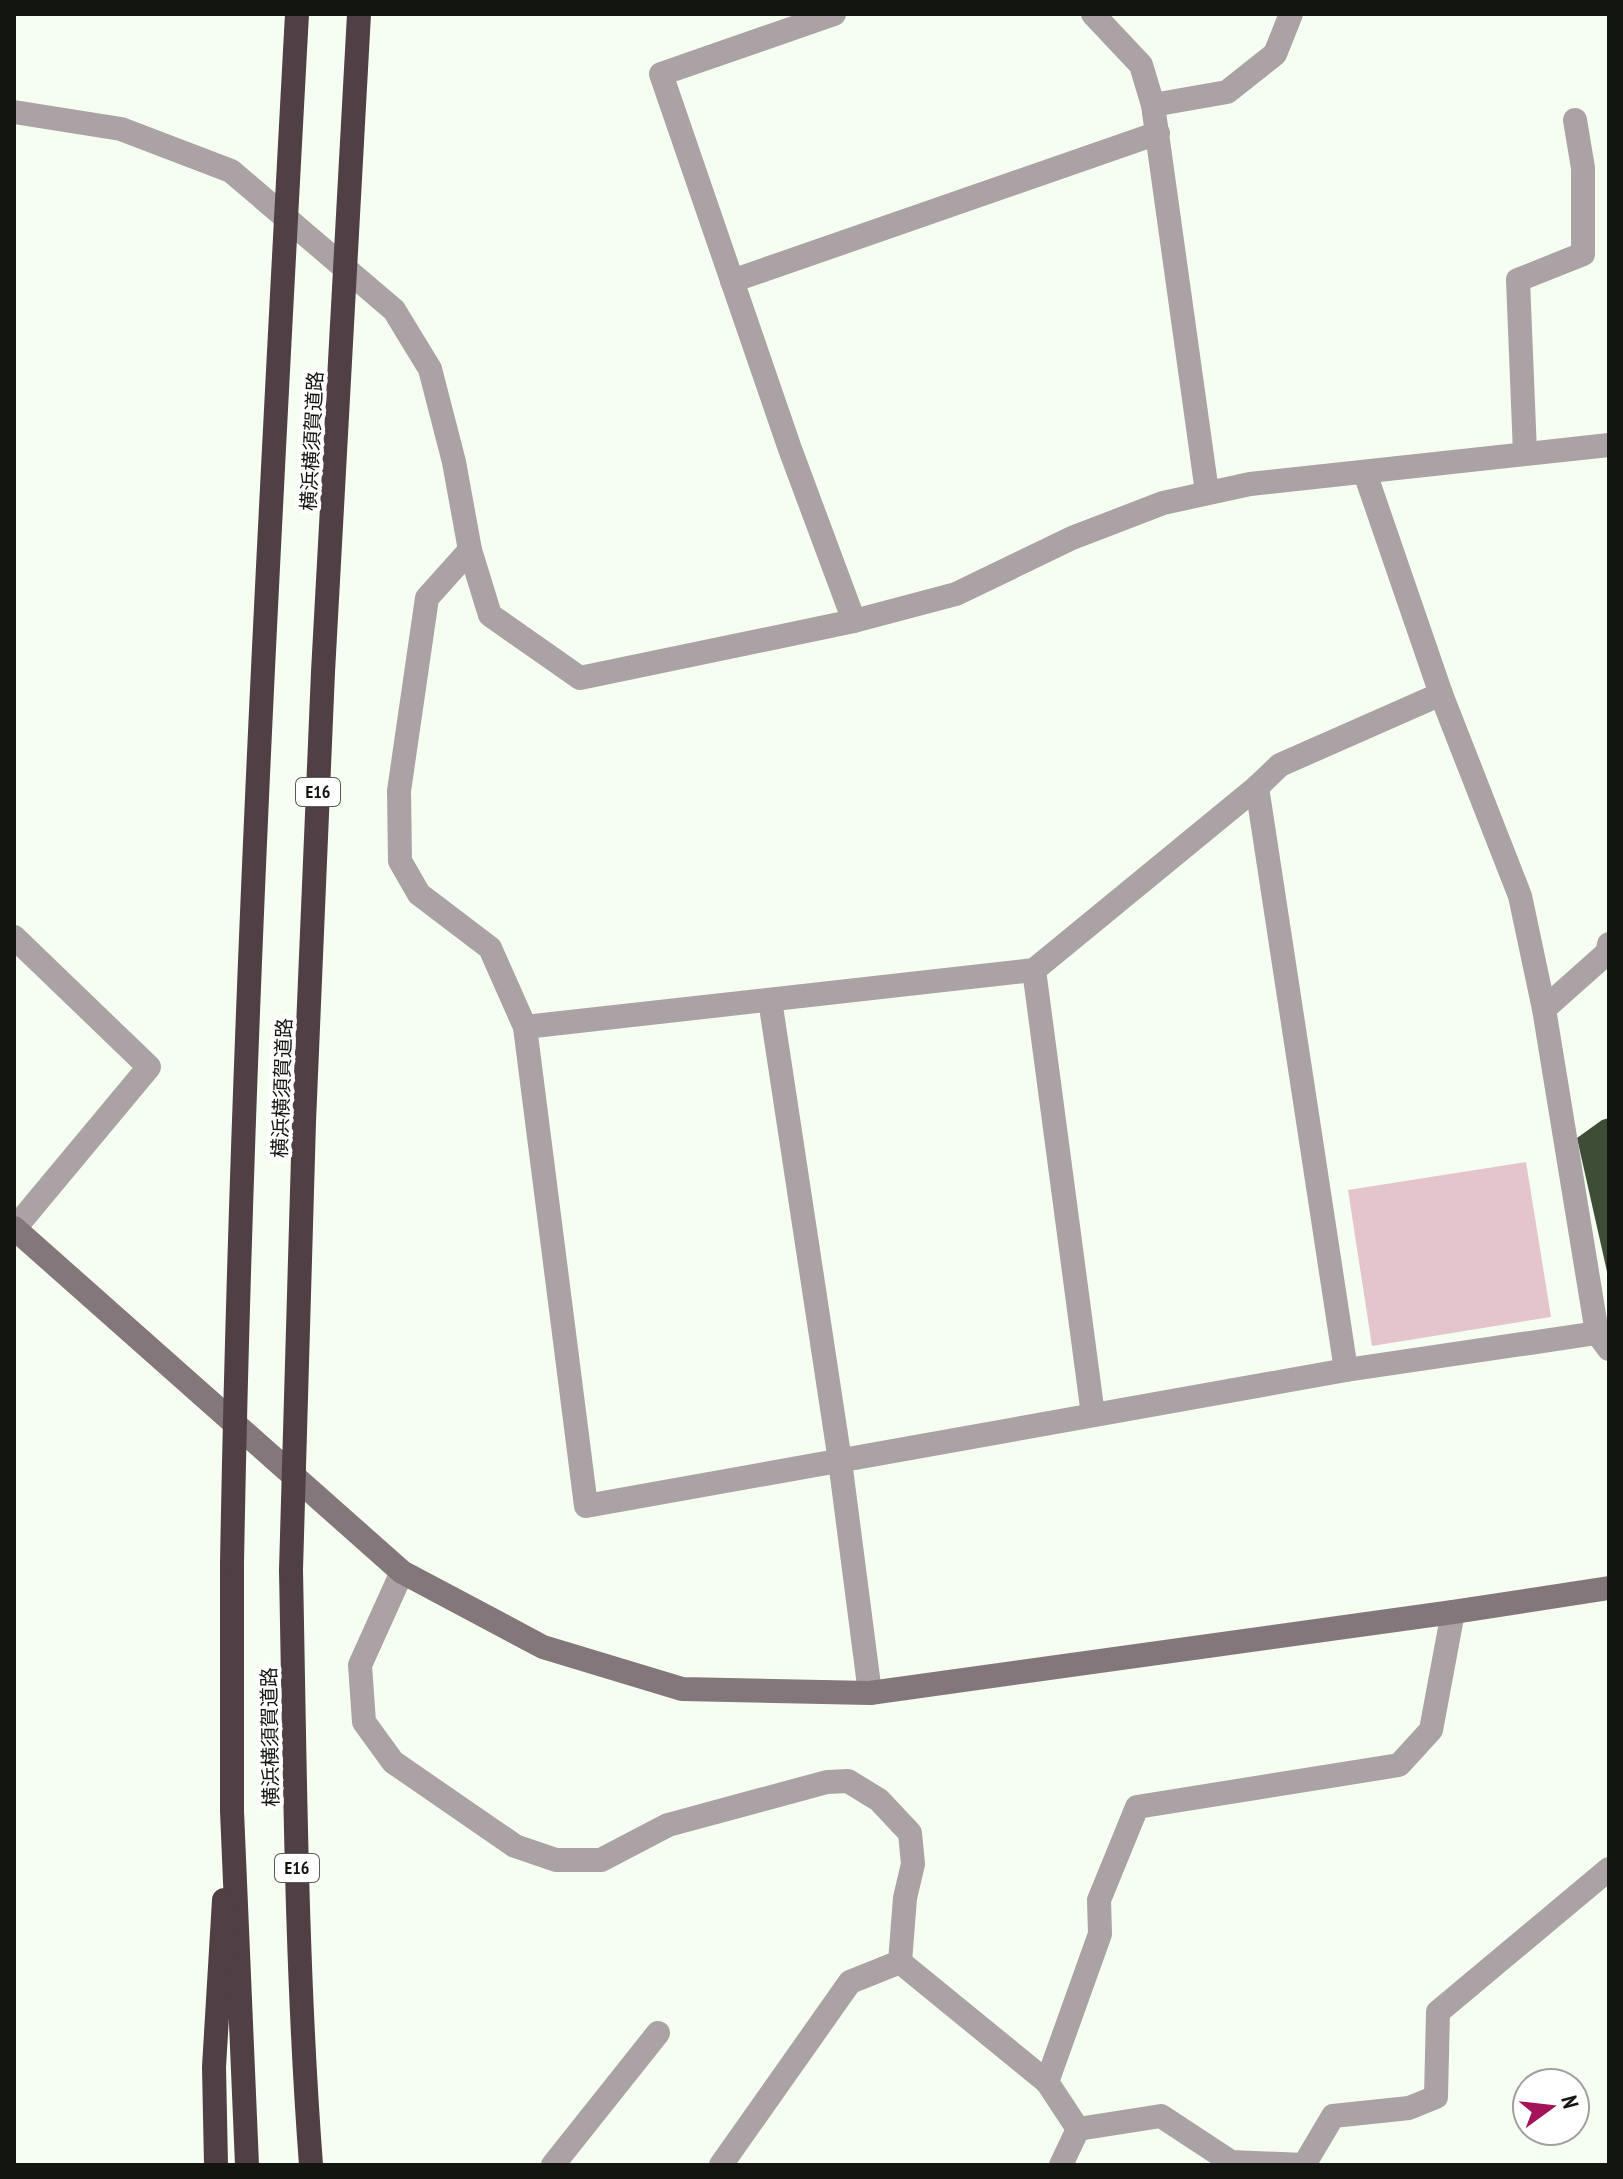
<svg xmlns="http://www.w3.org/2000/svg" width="1623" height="2179" viewBox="0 0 1623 2179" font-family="'PT Sans Narrow','Noto Sans JP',sans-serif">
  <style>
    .green { fill: #e4c4cd }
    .building { fill: #3e4d35 }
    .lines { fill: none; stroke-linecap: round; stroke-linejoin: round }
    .street { stroke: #aaa2a4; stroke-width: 24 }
    .secondary { stroke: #83777b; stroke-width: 24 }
    .highway { stroke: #504045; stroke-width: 24 }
    .highway-bridge { stroke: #504045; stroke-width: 24 }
    .labels { text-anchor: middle; stroke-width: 8; stroke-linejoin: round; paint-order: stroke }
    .shield { fill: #fff; stroke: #595b58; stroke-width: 2 }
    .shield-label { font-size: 18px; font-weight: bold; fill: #121510 }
    .street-label { font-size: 20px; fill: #121510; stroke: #fff }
  </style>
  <rect width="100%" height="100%" fill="#f6fef2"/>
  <polygon class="green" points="1526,1162 1551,1317 1372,1346 1348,1190"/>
  <polygon class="building" points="1609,1118 1609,1276 1608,1276 1577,1138 1602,1120"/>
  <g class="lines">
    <g class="street">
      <polyline points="834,14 661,74 790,449 854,621"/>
      <polyline points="1093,14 1141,65 1153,105 1207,492"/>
      <polyline points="1153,105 1227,92 1275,54 1291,14"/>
      <polyline points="14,112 121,129 231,171 394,310 430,369 454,462 470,550 490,615 580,678 854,621 956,594 1072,538 1163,503 1250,484 1609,445"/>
      <polyline points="732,281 1158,133"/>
      <polyline points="1525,453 1518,280 1583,254 1583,168 1575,120"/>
      <polyline points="1365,473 1441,694 1520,896 1544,1009 1597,1333 1609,1349"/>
      <polyline points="470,550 427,598 399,791 400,861 419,894 490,948 525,1027 586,1506 1346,1370 1597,1333"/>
      <polyline points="1257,787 1346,1370"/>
      <polyline points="14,937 149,1067 15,1228"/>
      <polyline points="1034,970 1093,1415"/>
      <polyline points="770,1000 840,1461 870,1693"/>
      <polyline points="1544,1009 1607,953 1609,944"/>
      <polyline points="525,1027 1034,970 1257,787 1280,765 1441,694"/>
      <polyline points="402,1572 360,1665 364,1722 393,1762 515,1846 556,1860 601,1860 668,1825 827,1782 848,1781 879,1800 910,1833 913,1864 905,1898 900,1962 850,1982 721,2165"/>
      <polyline points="900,1962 1047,2082 1078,2129 1161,2116 1231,2162 1304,2165 1333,2116 1409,2108 1436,2097 1438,2012 1609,1869"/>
      <polyline points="1047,2082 1100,1934 1099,1900 1137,1807 1399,1765 1431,1730 1453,1612"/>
      <polyline points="553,2165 658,2033"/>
      <polyline points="1061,2165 1078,2129"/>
    </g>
    <polyline class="secondary" points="14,1228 402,1572 543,1647 682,1689 870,1693 1453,1612 1609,1588"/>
    <g class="highway">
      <polyline points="232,1564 232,1811 247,2165"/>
      <path d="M291 1570C295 1768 296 1967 311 2165"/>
      <polyline points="216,2165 214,2067 224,1900"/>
    </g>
    <g class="highway-bridge">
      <path d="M232 1564C241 1047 269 531 297 14"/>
      <polyline points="291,1570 304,1122 323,672 359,14"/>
    </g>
  </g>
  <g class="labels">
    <g class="shield">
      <rect x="296" y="778" width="44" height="28" rx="6"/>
      <rect x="275" y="1854" width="44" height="28" rx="6"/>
    </g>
    <g class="shield-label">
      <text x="318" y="798">E16</text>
      <text x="297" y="1874">E16</text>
    </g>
    <g class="street-label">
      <text transform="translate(312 441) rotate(-87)" y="7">横浜横須賀道路</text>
      <text transform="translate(282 1088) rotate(-88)" y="7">横浜横須賀道路</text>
      <text transform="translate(270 1737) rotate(-91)" y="7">横浜横須賀道路</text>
    </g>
  </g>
  <rect width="1623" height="2179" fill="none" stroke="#121510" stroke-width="32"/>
  <g transform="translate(1551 2107) rotate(75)"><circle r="38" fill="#ffffff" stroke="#a0a19f" stroke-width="2"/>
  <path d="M0-6L14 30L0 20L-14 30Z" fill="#a21359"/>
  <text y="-12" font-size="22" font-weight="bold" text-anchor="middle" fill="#121510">N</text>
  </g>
</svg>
